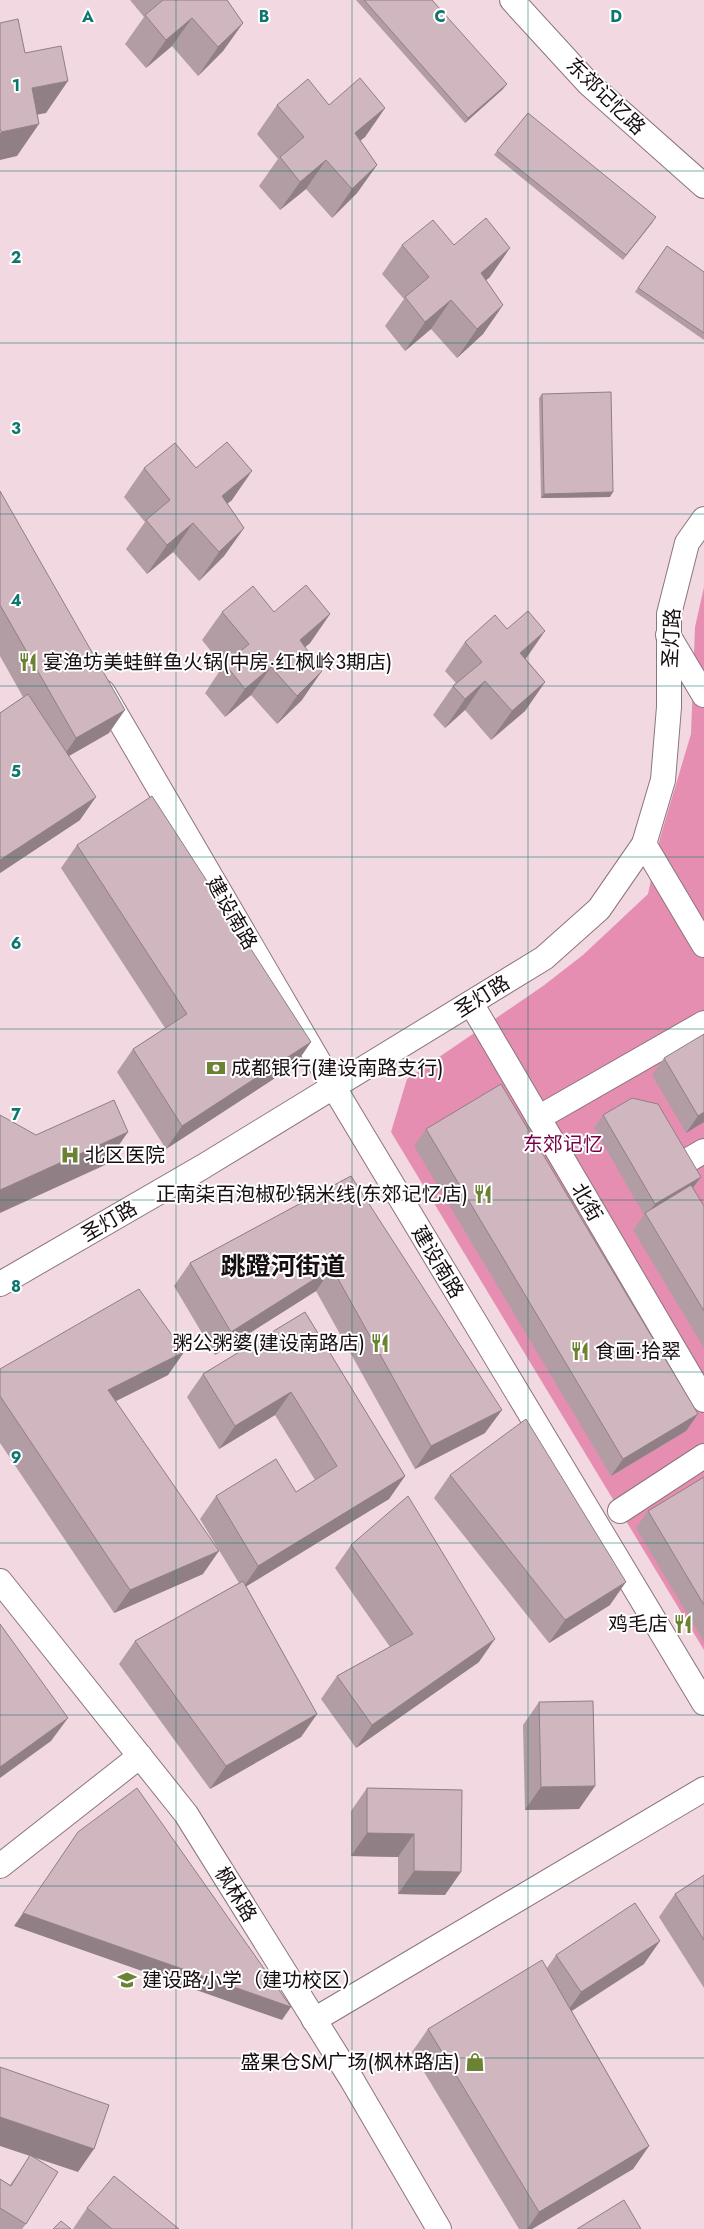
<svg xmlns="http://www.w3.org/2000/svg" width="704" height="2229" viewBox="0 0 704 2229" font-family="Jost,'Noto Sans SC',sans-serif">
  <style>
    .green { fill: #e68eb1 }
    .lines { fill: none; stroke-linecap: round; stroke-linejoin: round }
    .minor-casing { stroke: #8c757d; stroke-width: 26 }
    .minor { stroke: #fff; stroke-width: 24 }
    .wall { fill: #b29da4 }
    .shaded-wall { fill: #917f86 }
    .building { fill: #cfb6bf; stroke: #917f86 }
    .grid { fill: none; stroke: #0f766e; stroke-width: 1; stroke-opacity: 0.55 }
    .labels { text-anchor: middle; stroke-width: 4; stroke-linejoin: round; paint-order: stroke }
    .street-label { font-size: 20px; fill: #160e11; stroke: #fff }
    .poi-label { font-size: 20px; fill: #160e11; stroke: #fff; text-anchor: start }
    .park-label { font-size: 20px; fill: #750143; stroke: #fff }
    .district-label { font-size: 25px; font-weight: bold; fill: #160e11; stroke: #fff }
    .grid-label { font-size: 16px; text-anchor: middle; font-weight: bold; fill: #0f766e; stroke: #fff; stroke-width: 4; stroke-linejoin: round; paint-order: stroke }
  </style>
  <rect width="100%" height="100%" fill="#f2d8e1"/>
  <polygon class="green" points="704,587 704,1650 391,1132 407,1079 543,986 583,955 648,894 660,838 691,734 695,627"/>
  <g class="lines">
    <g class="minor-casing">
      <g id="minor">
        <polyline points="512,0 588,83 704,186"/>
        <polyline points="668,635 704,695"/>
        <polyline points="103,692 333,1086 704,1703"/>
        <polyline points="644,844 704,945"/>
        <polyline points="471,1003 704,1400"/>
        <polyline points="538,1118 704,1023"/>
        <polyline points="685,1162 704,1151"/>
        <polyline points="0,1284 204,1166 544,958 599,909 644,844 663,780 669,707 669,614 687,543 704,519"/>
        <polyline points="620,1511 704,1456"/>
        <polyline points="0,1581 186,1814 352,2080 439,2229"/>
        <polyline points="0,1866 140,1756"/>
        <polyline points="314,2020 704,1789"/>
      </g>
    </g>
    <use href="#minor" class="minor"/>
  </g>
  <g class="wall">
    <polygon points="130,0 227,0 243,23 223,51 198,76 172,46 146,68 125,44 144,17"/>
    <polygon points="356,0 432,0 503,89 465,123"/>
    <polygon points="277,105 329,105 385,108 365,137 360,140 377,165 357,193 332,218 306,189 280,210 259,186 278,159 257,134"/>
    <polygon points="497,151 653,222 623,260 494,155"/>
    <polygon points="402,245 454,245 490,277 486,280 503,305 483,334 457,358 431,329 405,351 385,326 404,299 382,274"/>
    <polygon points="667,246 704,272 704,340 635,292"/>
    <polygon points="542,394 610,497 541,498 539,398"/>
    <polygon points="144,468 196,468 232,500 227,503 244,528 224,556 199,581 173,552 147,574 126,549 145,522 124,497"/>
    <polygon points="0,491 109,733 69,756 80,820 0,873 0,713 23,697 0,656"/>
    <polygon points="222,612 274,612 330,614 310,643 305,647 302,700 277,724 251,695 225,717 205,693 223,666 202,640"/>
    <polygon points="465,642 526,659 545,682 525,711 491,740 465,710 445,728 433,715 453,686 456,683 445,671"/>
    <polygon points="77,845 311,1042 295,1065 166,1149 117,1072 133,1049 165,1028 61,868"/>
    <polygon points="664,1058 704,1122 686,1133 652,1075"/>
    <polygon points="603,1115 701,1177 693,1188 704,1206 704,1348 633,1230 644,1215 594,1128"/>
    <polygon points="426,1129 686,1431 611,1476 414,1146"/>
    <polygon points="351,1176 485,1433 415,1469 316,1291 215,1355 174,1286 190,1263"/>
    <polygon points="305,1312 405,1476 389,1499 246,1586 317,1714 301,1737 210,1789 119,1664 135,1641 239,1583 200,1519 216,1496 296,1492 315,1480 275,1415 219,1449 187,1397 203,1374"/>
    <polygon points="184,1352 168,1375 116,1401 203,1574 114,1613 0,1443 0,1369"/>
    <polygon points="450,1475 610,1605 549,1643 434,1498"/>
    <polygon points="704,1477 704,1642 636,1528 648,1511"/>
    <polygon points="351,1545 479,1662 356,1748 321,1699 337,1676 390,1647 335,1568"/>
    <polygon points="539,1702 595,1786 579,1809 525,1810 523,1725"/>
    <polygon points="367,1788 462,1790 445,1895 398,1894 398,1857 351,1856 351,1811"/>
    <polygon points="704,1875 704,1988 659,1917 675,1894"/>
    <polygon points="556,1955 644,1964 572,2011 649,2146 633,2169 532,2229 519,2229 412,2052 428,2029 547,1968"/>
    <polygon points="30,2156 78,2172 33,2157 26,2224 22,2229 0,2229 0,2179 10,2185"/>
    <polygon points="87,2208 179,2229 73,2229"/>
  </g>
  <g class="shaded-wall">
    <polygon points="192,18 172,46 146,68 166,40"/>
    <polygon points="243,23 223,51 198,76 218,47"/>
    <polygon points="68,81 46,113 9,120 32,88"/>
    <polygon points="507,84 503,89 465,123 468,118"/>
    <polygon points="385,108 365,137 335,161 355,133"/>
    <polygon points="39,124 17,156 0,160 0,133 1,132"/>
    <polygon points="326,160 306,189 280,210 300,182"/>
    <polygon points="377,165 357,193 332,218 352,189"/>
    <polygon points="510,248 490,277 460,301 481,273"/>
    <polygon points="451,300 431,329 405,351 425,322"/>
    <polygon points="503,305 483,334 457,358 477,329"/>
    <polygon points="252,471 232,500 202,525 222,496"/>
    <polygon points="613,492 610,497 541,498 544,494"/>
    <polygon points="193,523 173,552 147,574 167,545"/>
    <polygon points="244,528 224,556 199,581 219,552"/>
    <polygon points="330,614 310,643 280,668 300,640"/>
    <polygon points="545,631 525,660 520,653"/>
    <polygon points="271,667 251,695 225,717 245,689"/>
    <polygon points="322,671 302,700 277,724 297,696"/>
    <polygon points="485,681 465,710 445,728 465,699"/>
    <polygon points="545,682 525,711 491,740 512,711"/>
    <polygon points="125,710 109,733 60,761 76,738"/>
    <polygon points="96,797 80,820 0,873 0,860"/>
    <polygon points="311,1042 295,1065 166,1149 182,1126"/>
    <polygon points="704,1112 704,1122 686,1133 698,1116"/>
    <polygon points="128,1132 105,1165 0,1213 0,1190"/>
    <polygon points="701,1177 691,1190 646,1216 655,1204"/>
    <polygon points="332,1268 316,1291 215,1355 231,1332"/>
    <polygon points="184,1352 168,1375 92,1413 108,1390"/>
    <polygon points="291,1392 275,1415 219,1449 235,1426"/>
    <polygon points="502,1410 485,1433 415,1469 431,1446"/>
    <polygon points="698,1414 686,1431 611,1476 623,1459"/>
    <polygon points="405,1476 389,1499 242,1589 258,1566"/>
    <polygon points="219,1551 203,1574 114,1613 130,1590"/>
    <polygon points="626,1582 610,1605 549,1643 565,1620"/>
    <polygon points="495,1639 479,1662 356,1748 372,1725"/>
    <polygon points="317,1714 301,1737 210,1789 226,1766"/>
    <polygon points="68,1718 51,1741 0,1778 0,1767"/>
    <polygon points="595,1786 579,1809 525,1810 541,1787"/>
    <polygon points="367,1833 414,1834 398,1857 351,1856"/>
    <polygon points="414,1871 461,1872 445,1895 398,1894"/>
    <polygon points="23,1913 291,2007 282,2020 14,1926"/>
    <polygon points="660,1941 644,1964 565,2015 581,1992"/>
    <polygon points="0,2117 94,2149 78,2172 0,2146"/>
    <polygon points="649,2146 633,2169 532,2229 527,2229 539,2212"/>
  </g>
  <g class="building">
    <polygon points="163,0 227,0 243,23 218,47 192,18 166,40 145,15"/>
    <polygon points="364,0 432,0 507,84 468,118"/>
    <polygon points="18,19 25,53 61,46 68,81 32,88 39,124 1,132 0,128 0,23"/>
    <polygon points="360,78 385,108 355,133 377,165 352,189 326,160 300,182 280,157 304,137 277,105 308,79 329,105"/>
    <polygon points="528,113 656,217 626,255 497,151"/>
    <polygon points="486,218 510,248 481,273 503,305 477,329 451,300 425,322 405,297 429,277 402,245 433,220 454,245"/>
    <polygon points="667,246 704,272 704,333 638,288"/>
    <polygon points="611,392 613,492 544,494 542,394"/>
    <polygon points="227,442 252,471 222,496 244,528 219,552 193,523 167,545 146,520 170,500 144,468 175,443 196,468"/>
    <polygon points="0,491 125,710 76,738 0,605"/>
    <polygon points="306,585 330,614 300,640 322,671 297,696 271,667 245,689 225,664 249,644 222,612 253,586 274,612"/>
    <polygon points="528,611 545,631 520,653 545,682 512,711 485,681 465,699 453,686 482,662 465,642 495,615 507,629"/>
    <polygon points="28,694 96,797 0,860 0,713"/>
    <polygon points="152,796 311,1042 182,1126 133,1049 187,1014 77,845"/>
    <polygon points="704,1034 704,1112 698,1116 664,1058"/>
    <polygon points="501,1084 698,1414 623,1459 426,1129"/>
    <polygon points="632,1098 658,1104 701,1177 655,1204 603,1115"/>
    <polygon points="114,1100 128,1132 0,1190 0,1115 36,1135"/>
    <polygon points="351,1176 502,1410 431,1446 332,1268 231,1332 190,1263"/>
    <polygon points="691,1185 704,1206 704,1311 645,1213"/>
    <polygon points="139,1289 184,1352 108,1390 219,1551 130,1590 0,1396 0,1369"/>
    <polygon points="305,1312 405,1476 258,1566 216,1496 276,1459 296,1492 337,1466 291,1392 235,1426 203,1374"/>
    <polygon points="526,1419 626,1582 565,1620 450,1475"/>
    <polygon points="704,1477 704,1605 648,1511"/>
    <polygon points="408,1496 495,1639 372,1725 337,1676 413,1634 351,1545"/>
    <polygon points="243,1581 317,1714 226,1766 135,1641"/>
    <polygon points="0,1624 68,1718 0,1767"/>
    <polygon points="593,1701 595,1786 541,1787 539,1702"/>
    <polygon points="137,1788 291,2007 23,1913 78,1832"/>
    <polygon points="367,1788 462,1790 461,1872 414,1871 414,1834 367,1833"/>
    <polygon points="704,1875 704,1940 675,1894"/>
    <polygon points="635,1903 660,1941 581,1992 556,1955"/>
    <polygon points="542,1960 649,2146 539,2212 428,2029"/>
    <polygon points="0,2067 109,2105 94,2149 0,2117"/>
    <polygon points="30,2155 58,2172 26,2224 0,2208 0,2179 11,2186"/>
    <polygon points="114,2176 179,2229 112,2229 87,2208"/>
    <polygon points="624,2200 641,2229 577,2229"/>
    <polygon points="61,2221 71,2229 53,2229"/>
  </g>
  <path class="grid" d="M176 0V2229M352 0V2229M528 0V2229M0 171H704M0 343H704M0 514H704M0 686H704M0 857H704M0 1029H704M0 1200H704M0 1372H704M0 1543H704M0 1715H704M0 1886H704M0 2058H704"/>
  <defs>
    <g id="restaurant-bare" transform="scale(1.5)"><path d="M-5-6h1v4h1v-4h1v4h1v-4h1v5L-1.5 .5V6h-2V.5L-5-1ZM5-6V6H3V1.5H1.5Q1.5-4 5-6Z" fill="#6c8233" stroke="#fff" stroke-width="2.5" paint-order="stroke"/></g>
    <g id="bank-bare" transform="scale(1.5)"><path d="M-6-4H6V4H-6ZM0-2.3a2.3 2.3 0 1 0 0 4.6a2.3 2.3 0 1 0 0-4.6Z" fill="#6c8233" stroke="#fff" stroke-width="2.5" paint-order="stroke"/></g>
    <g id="hospital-bare" transform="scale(1.5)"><path d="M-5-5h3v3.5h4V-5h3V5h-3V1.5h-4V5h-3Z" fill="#6c8233" stroke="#fff" stroke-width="2.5" paint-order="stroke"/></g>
    <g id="school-bare" transform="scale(1.5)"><path d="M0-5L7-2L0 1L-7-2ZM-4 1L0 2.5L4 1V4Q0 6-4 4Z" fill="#6c8233" stroke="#fff" stroke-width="2.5" paint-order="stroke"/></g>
    <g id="shop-bare" transform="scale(1.5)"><path d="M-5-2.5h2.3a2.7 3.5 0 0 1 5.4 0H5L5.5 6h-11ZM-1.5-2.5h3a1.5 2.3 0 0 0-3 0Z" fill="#6c8233" stroke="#fff" stroke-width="2.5" paint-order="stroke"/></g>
  </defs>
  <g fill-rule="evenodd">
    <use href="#restaurant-bare" x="28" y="662"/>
    <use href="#bank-bare" x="216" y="1068"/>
    <use href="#hospital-bare" x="70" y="1155"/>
    <use href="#restaurant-bare" x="483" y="1194"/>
    <use href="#restaurant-bare" x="380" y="1343"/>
    <use href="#restaurant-bare" x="580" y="1351"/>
    <use href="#restaurant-bare" x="683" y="1624"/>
    <use href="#school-bare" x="127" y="1980"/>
    <use href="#shop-bare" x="475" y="2062"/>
  </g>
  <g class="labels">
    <g class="street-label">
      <text transform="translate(606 96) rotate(44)" y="7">东郊记忆路</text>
      <text transform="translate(671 638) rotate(-87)" y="7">圣灯路</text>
      <text transform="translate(232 913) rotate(60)" y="7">建设南路</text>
      <text transform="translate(482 996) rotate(-32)" y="7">圣灯路</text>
      <text transform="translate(587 1202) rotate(60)" y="7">北街</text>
      <text transform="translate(109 1221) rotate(-30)" y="7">圣灯路</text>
      <text transform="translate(438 1262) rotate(59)" y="7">建设南路</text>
      <text transform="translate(236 1894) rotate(58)" y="7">枫林路</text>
    </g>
    <g class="poi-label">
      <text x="43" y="669">宴渔坊美蛙鲜鱼火锅(中房·红枫岭3期店)</text>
      <text x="231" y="1075">成都银行(建设南路支行)</text>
      <text x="85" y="1162">北区医院</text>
      <text x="468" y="1201" text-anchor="end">正南柒百泡椒砂锅米线(东郊记忆店)</text>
      <text x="365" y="1350" text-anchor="end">粥公粥婆(建设南路店)</text>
      <text x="595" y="1358">食画·拾翠</text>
      <text x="668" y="1631" text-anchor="end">鸡毛店</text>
      <text x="142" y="1987">建设路小学（建功校区）</text>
      <text x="460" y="2069" text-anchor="end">盛果仓SM广场(枫林路店)</text>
    </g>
    <g class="park-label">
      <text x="563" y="1151">东郊记忆</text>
    </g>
    <g class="district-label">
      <text x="283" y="1275">跳蹬河街道</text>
    </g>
  </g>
  <g class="grid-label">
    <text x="88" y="22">A</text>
    <text x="264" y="22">B</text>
    <text x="440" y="22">C</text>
    <text x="616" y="22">D</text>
    <text x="16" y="91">1</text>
    <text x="16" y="263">2</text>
    <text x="16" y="434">3</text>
    <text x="16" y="606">4</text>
    <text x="16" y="777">5</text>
    <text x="16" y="949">6</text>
    <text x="16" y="1120">7</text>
    <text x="16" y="1292">8</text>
    <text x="16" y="1463">9</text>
  </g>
</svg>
